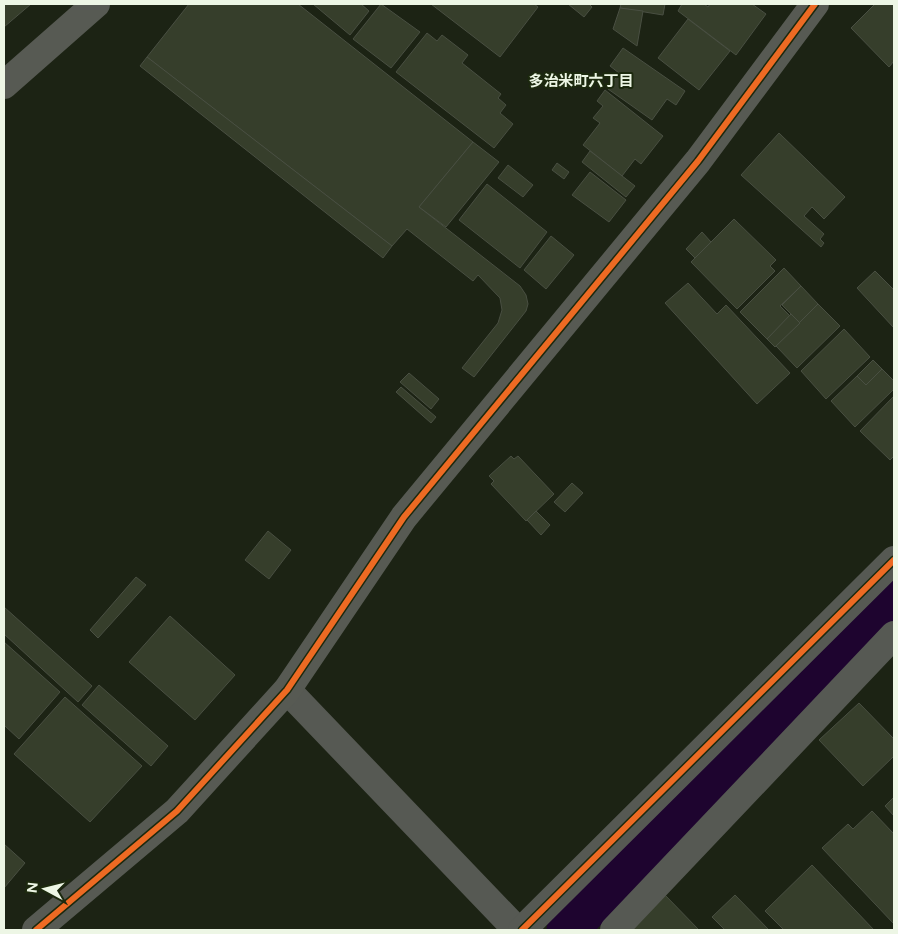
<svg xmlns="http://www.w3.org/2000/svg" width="898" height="934" viewBox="0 0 898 934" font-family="Figtree,'Noto Sans JP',sans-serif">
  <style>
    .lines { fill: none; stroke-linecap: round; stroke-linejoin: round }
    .canal { stroke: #1e042f; stroke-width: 41 }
    .building { fill: #363e2b; stroke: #494f42 }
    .street { stroke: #565953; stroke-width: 28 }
    .secondary { stroke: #575a53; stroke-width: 28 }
    .cycleway-casing { stroke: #1c290e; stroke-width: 9 }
    .cycleway { stroke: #ed6a23; stroke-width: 6 }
    .labels { text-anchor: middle; stroke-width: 4; stroke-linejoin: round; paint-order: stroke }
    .neighbourhood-label { font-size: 15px; font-weight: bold; fill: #edf6e5; stroke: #1c290e }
  </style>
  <rect width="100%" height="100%" fill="#1c2314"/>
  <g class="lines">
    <polyline class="canal" points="567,930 894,600"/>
  </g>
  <g class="building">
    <polygon points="4,4 31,4 4,27"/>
    <polygon points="189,4 298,4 473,142 419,207 520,286 526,295 528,304 526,311 474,377 462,368 498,323 502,310 500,298 478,275 473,281 407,229 392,246 147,57"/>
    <polygon points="313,4 361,4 369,11 350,35"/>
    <polygon points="381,4 420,32 391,68 353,39"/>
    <polygon points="431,4 534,4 538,7 500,57"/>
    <polygon points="568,4 589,4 592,7 584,17"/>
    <polygon points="621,4 665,4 663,15 620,8"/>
    <polygon points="682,4 704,4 708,7 710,4 752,4 766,14 736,55 678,11"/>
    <polygon points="875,4 894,4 894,61 889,67 851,28"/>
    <polygon points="620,8 643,11 637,46 613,29"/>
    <polygon points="688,19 730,51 699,90 658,58"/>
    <polygon points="427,33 437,41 442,35 468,55 462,63 501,94 498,98 506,105 500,113 513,124 494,148 396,72"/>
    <polygon points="623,48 685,91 676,105 667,99 652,120 608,89 619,73 610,66"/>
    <polygon points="147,57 392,246 383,258 140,66"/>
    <polygon points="605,90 663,136 641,164 635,159 622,176 583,145 600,123 593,118 603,106 597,101"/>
    <polygon points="779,133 845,197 824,219 812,207 804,216 824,234 820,239 824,243 821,247 741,175"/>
    <polygon points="473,142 499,162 446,227 419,207"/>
    <polygon points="590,151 635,186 626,197 582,162"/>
    <polygon points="557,163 569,172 564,179 552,170"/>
    <polygon points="508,165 533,185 523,197 498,178"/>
    <polygon points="590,172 626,200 609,222 572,195"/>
    <polygon points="487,184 547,232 520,268 459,220"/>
    <polygon points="734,219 776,260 770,266 775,271 737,309 691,262"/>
    <polygon points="702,232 711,242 695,258 686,249"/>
    <polygon points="551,236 574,255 546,289 524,270"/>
    <polygon points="784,268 801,286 780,306 790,316 767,339 740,312"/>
    <polygon points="875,271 894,290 894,328 857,288"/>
    <polygon points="688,283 717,314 726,305 790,373 757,404 665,303"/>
    <polygon points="801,286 818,304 800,323 782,305"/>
    <polygon points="818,304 840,326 797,368 776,346"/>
    <polygon points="791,314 800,323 775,347 767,339"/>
    <polygon points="844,329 870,357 826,399 801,371"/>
    <polygon points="873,360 882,369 866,385 857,376"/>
    <polygon points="882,369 894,381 894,389 855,427 831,401 857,376 866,385"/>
    <polygon points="409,373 439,399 431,409 400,382"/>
    <polygon points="401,387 436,417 431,423 396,392"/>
    <polygon points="894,396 894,456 890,460 860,431"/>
    <polygon points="511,456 514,459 518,456 554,494 526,521 491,484 494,481 489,476"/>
    <polygon points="572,483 583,493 565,512 554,502"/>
    <polygon points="536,511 550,525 541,535 527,520"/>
    <polygon points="268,531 291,550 269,579 245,560"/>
    <polygon points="136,577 146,585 98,638 90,630"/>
    <polygon points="4,607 92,686 78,702 4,634"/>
    <polygon points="170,616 235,675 195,720 129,662"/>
    <polygon points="4,642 60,692 19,739 4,725"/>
    <polygon points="99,685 168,746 151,766 82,705"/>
    <polygon points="65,697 142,766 90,822 14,754"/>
    <polygon points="859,703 894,739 894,756 863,786 819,740"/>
    <polygon points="894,797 894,816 885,806"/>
    <polygon points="872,811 894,834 894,924 822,848 848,824 853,829"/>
    <polygon points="4,844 25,863 4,888"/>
    <polygon points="812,865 874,930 784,930 765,911"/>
    <polygon points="664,894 699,930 627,930"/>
    <polygon points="735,895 769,930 725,930 712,917"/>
  </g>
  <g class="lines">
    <g class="street">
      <polyline points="287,690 517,930"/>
      <polyline points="522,930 894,560"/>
      <polyline points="614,930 894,635"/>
    </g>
    <g class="secondary">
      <polyline points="4,85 96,4"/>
      <polyline points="36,930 177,811 287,690 404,517 698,161 815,4"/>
    </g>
    <g class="cycleway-casing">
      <g id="cycleway">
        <polyline points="36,930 177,811 287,690 404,517 698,161 815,4"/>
        <polyline points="522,930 894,560"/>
      </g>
    </g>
    <use href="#cycleway" class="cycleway"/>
  </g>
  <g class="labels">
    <g class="neighbourhood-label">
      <text x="581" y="86">多治米町六丁目</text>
    </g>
  </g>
  <rect width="898" height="934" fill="none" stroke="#edf6e5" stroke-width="10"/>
  <g transform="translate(45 889) rotate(277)" stroke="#1c290e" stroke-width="4" paint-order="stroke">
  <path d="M0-4L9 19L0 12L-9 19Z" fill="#edf6e5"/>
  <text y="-8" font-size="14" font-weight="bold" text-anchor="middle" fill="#edf6e5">N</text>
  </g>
</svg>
